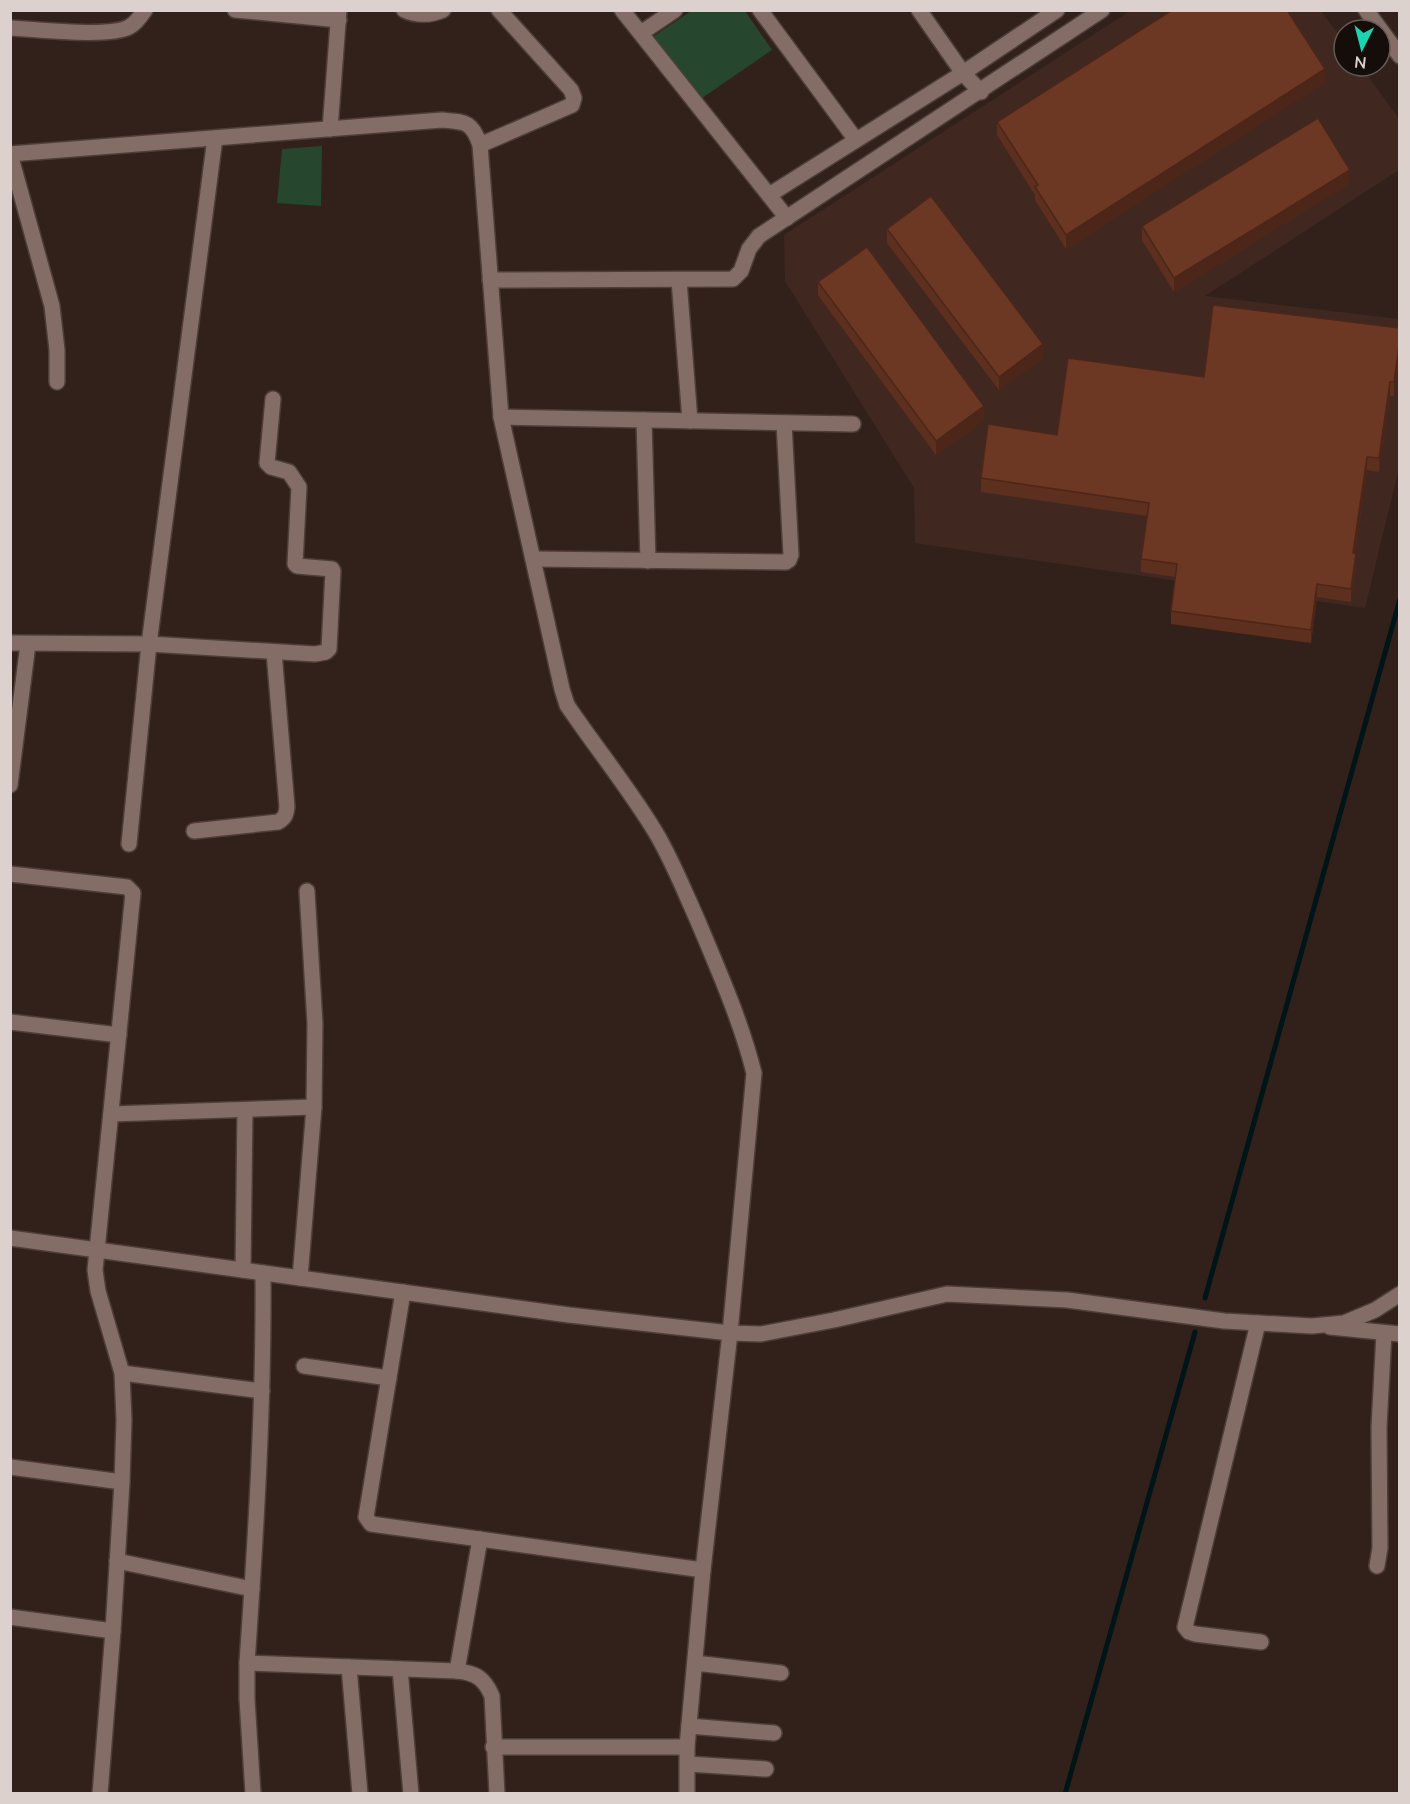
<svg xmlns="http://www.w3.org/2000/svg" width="1410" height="1804" viewBox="0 0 1410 1804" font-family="Mulish,sans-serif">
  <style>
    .built { fill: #402821 }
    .green { fill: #27462e }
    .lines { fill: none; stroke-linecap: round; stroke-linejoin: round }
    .stream { stroke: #001518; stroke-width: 5 }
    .minor-casing { stroke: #4c3e39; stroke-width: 18 }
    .tertiary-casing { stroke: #4c3e39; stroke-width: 18 }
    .minor { stroke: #836d66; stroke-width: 15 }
    .tertiary { stroke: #836d66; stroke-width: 15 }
    .wall { fill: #5d2f1e }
    .shaded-wall { fill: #4c2618 }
    .building { fill: #6c3723; stroke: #4c2618; stroke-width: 1.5 }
  </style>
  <rect width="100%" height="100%" fill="#32211a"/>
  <polygon class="built" points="1130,11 1321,11 1344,42 1344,66 1361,66 1399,119 1399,170 1205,296 1399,319 1399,468 1365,608 915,543 914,488 785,281 784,235"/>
  <g class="green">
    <polygon points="691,11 745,11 772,50 699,100 654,36"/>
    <polygon points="322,146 321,206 277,203 282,149"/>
  </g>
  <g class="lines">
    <g class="stream">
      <polyline points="1205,1298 1400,599"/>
      <polyline points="1065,1794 1195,1332"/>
    </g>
    <g class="minor-casing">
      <g id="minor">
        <polyline points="235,10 339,20"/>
        <path d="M404 10C417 16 429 16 443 10"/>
        <polyline points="622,10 787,218"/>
        <polyline points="760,10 856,140"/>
        <polyline points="919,10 963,73 981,92"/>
        <path d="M10 28C36 29 109 38 129 27 135 24 141 16 145 10"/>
        <polyline points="641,33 675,10"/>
        <polyline points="330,129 339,10"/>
        <polyline points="480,145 572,105 574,98 571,90 499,10"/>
        <path d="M10 154 442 120C465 122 472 121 480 145L501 417 562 689 567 705C596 748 629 788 656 833 672 860 684 890 697 919 718 969 741 1021 754 1073L730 1333 703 1570 687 1747V1794"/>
        <polyline points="10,154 52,306 57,350 57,382"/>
        <polyline points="769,195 963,73 1057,10"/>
        <polyline points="490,280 733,279 741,271 749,249 759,236 1102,10"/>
        <polyline points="679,280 690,421"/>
        <polyline points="501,417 853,424"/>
        <polyline points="644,420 648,561"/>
        <polyline points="533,559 786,562 789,560 791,555 784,423"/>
        <polyline points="10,643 149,644 315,654 326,652 329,649 333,571 332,569 297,566 295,564 299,487 289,472 271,467 267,463 273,399"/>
        <polyline points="10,785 28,644"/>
        <path d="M194 831 278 822C285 818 286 815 287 807L274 652"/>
        <polyline points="129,844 149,644 215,138"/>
        <polyline points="10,874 127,887 133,893 95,1270 98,1291 122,1373 124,1420 122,1482 113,1631 100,1794"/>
        <polyline points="10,1022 119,1035"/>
        <polyline points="111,1114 314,1107"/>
        <polyline points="243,1270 245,1110"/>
        <polyline points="300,1278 314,1107 315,1024 307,891"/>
        <polyline points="403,1292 366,1517 371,1524 703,1570"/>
        <polyline points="1258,1323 1185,1627 1189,1632 1195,1634 1261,1642"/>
        <polyline points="1330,1327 1400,1334"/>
        <polyline points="304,1366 389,1378"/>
        <polyline points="122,1373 262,1391"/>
        <polyline points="10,1467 122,1482"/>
        <polyline points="117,1561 252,1589"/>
        <polyline points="1377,1566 1380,1548 1379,1427 1384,1333"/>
        <polyline points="10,1617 113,1631"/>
        <path d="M247 1663 457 1671C476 1673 484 1678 492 1696L497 1794"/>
        <polyline points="695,1663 781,1673"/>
        <polyline points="349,1667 360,1794"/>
        <polyline points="400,1669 411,1794"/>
        <polyline points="457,1671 480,1539"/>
        <polyline points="689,1726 774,1733"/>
        <polyline points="493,1747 687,1747"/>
        <polyline points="688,1764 766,1769"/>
        <path d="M253 1794 247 1699V1663C256 1533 264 1403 263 1273"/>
      </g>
    </g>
    <g class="tertiary-casing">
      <g id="tertiary">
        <polyline points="1366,10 1400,56"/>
        <polyline points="10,1238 569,1315 730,1333 761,1334 834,1320 947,1294 1067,1300 1224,1321 1312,1326 1344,1323 1375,1310 1400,1294"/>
      </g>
    </g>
    <use href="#minor" class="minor"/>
    <use href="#tertiary" class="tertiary"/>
  </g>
  <g class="wall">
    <polygon points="1325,82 1066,249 1035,200 1035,195 997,135 997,122"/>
    <polygon points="1350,183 1174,292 1142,240 1142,226"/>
    <polygon points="887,229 1043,358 999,390 887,243"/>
    <polygon points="818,282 984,420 936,455 818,295"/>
    <polygon points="1400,328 1400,353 1394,396 1390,396 1379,472 1367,470 1355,553 1356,567 1351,602 1317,597 1311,643 1171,624 1171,611 1176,577 1141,572 1141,559 1147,516 981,492 981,478 1057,435 1204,377"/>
  </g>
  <g class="shaded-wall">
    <polygon points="1325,69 1325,82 1066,249 1066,235"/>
    <polygon points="1350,170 1350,183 1174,292 1174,278"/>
    <polygon points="1400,339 1400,353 1394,396 1394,382"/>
    <polygon points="1043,344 1043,358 999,390 999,377"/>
    <polygon points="1390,382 1390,396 1379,472 1379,458"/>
    <polygon points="984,406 984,420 936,455 936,441"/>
    <polygon points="1367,457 1367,470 1353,566 1353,553"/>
    <polygon points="1356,553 1356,567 1351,602 1351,589"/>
    <polygon points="1317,584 1317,597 1311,643 1311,630"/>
  </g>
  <g class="building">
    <polygon points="1172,10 1287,10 1325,69 1066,235 1035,187 1038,185 997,122"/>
    <polygon points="1318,118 1350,170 1174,278 1142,226"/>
    <polygon points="931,196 1043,344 999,377 887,229"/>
    <polygon points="867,247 984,406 936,441 818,282"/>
    <polygon points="1213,305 1400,328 1400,339 1394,382 1390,382 1379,458 1367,457 1353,553 1356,553 1351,589 1317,584 1311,630 1171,611 1177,564 1141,559 1149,503 981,478 988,424 1057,435 1068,358 1204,377"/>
  </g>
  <rect width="1410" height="1804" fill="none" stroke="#ddd1cd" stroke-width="24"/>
  <g transform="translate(1362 48) rotate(186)"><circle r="28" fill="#140d0a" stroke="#645b58" stroke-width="1.5"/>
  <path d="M0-4.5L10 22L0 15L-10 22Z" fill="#1bd5b1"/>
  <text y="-9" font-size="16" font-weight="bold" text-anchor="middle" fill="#ddd1cd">N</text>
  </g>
</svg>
